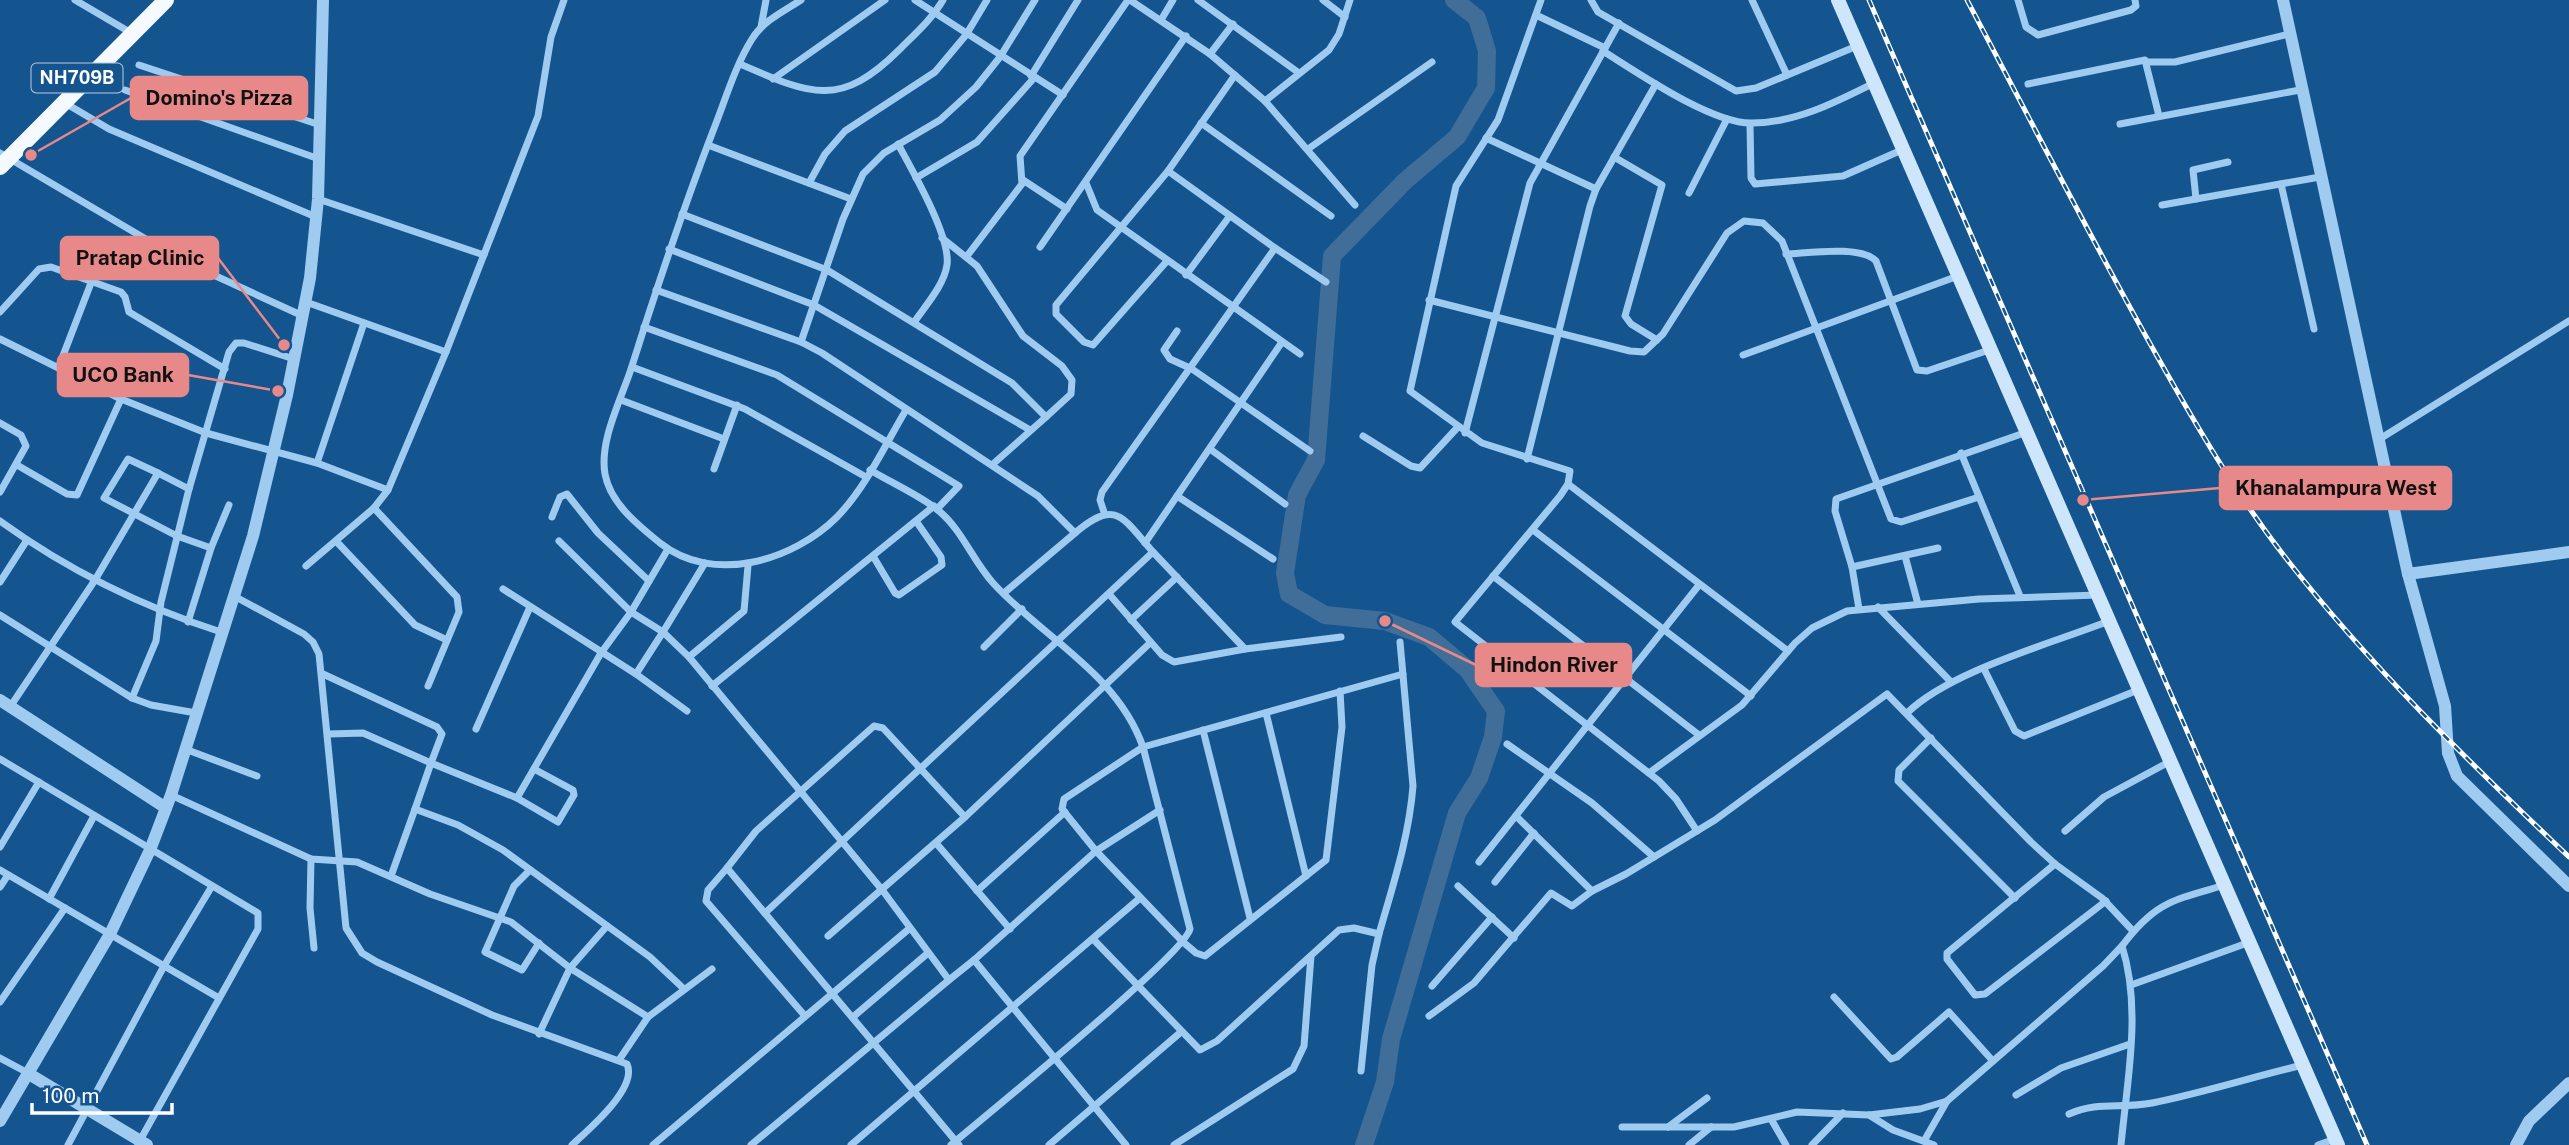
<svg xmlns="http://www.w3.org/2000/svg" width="2569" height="1145" viewBox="0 0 2569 1145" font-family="'Public Sans',sans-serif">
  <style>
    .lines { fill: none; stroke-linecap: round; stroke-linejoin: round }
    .river { stroke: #406e98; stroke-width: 18 }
    .minor { stroke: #a0cbf0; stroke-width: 7 }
    .tertiary { stroke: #a0cbf0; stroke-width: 12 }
    .secondary { stroke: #cee6fb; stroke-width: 14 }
    .trunk { stroke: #f4faff; stroke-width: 16 }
    .rail-casing { stroke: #fff; stroke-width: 5 }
    .rail { stroke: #15558f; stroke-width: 2.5; stroke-dasharray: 8; stroke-linecap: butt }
    .labels { text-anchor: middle; stroke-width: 7; stroke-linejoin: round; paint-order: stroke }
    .shield { fill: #15558f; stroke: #b9ccdd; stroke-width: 2 }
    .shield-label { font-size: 18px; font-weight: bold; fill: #fff }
    .leader { fill: none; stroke: #e88989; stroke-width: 2.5 }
    .callout-dot { fill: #e88989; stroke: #15558f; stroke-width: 2.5 }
    .callout { fill: #e88989; stroke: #e88989; stroke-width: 2.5 }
    .callout-label { font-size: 21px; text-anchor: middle; font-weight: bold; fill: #111 }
  </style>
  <rect width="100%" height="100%" fill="#15558f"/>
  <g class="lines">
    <polyline class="river" points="1364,1145 1385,1082 1391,1039 1457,813 1479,778 1493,737 1496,711 1467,669 1429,637 1385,621 1325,615 1289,594 1285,573 1297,495 1316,460 1332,256 1405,181 1457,137 1486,88 1487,51 1477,18 1454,0"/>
    <g class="minor">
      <polyline points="75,0 133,34"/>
      <path d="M801 0C784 11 763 21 752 39 735 66 725 101 713 131 683 209 657 287 632 366 622 398 599 440 605 474 610 503 638 525 660 543 713 585 793 561 837 517 866 487 885 445 906 410"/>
      <polyline points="915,0 1063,95"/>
      <polyline points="1130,0 1210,54 1265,101 1355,205"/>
      <polyline points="1198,0 1299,73"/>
      <polyline points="1323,0 1345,17"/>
      <polyline points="1541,0 1498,120 1456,186 1410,391 1482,443 1570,471 1568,484 1560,496 1455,622 1659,781 1676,799 1697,831"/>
      <polyline points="1591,0 1598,12 1736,91 1756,88 1857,46"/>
      <polyline points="1752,0 1787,75"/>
      <polyline points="2018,0 2026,27 2038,35 2131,10 2136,6 2135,0"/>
      <polyline points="1536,15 1605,48"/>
      <polyline points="1161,20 1173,0"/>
      <polyline points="761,27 766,0"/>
      <path d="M1603 51C1638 73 1712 124 1752 123 1796 123 1836 102 1874 83"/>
      <polyline points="1210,54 1233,24"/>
      <polyline points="2148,62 2175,62 2289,34"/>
      <path d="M740 64C811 95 840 109 900 49 916 33 932 19 943 0"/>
      <polyline points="139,65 320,125"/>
      <polyline points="1031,76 1078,0"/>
      <polyline points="773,79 885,0"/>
      <polyline points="2028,84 2145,60 2159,116"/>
      <polyline points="125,90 319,159"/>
      <polyline points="1265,101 1329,50 1339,34 1350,0"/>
      <polyline points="65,103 109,129 316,217"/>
      <polyline points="1201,123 1331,216"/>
      <polyline points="1750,124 1751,178 1755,184 1843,176 1904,149"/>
      <polyline points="2120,124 2300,90"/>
      <polyline points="1486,138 1596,189"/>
      <path d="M898 144C912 170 951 237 947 265 944 285 926 305 915 321"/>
      <polyline points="708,145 851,199"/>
      <polyline points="1308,149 1432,62"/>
      <polyline points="0,153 183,261 303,316"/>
      <polyline points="1614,157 1662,185 1625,316 1631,324 1657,340"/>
      <polyline points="916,178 977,142 1034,78"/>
      <polyline points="1023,180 1067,209"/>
      <polyline points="809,183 825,154 845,131 935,72 966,35 987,0"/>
      <polyline points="1086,183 1097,210 1300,354"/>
      <polyline points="2281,184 2314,329"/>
      <polyline points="1689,193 1727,119"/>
      <polyline points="318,199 484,255"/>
      <polyline points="2196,199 2193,170 2228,162"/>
      <polyline points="2162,205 2320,177"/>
      <polyline points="682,214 827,270 1012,383 1046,417 1071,394 1072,380 1062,366 1023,336 977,266 942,238"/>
      <polyline points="1040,247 1186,36"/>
      <polyline points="1275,248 1326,282"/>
      <polyline points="669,249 814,305 1030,430"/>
      <path d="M1786 254C1809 253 1861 245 1876 261L1917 370 1927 371 1989 350"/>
      <polyline points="967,256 1022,184 1020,156 1128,0"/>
      <polyline points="1167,261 1093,345 1084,342 1056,314 1056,305 1168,171 1235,75"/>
      <polyline points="1186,275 1229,217"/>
      <polyline points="656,290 801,342 822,353 1038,496 1075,533 1004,593"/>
      <polyline points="1429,300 1630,351 1644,352 1663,334 1727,233 1744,221 1763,223 1782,241 1891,519 1901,522 1979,497"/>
      <polyline points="306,302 446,352"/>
      <polyline points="0,312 39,269 51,267 121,292 125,297 129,312 225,369"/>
      <polyline points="644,327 777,375 959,486 937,509"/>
      <polyline points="1177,331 1164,350 1170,359 1192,369 1310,451"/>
      <polyline points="0,339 121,399 206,433 317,463 388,490 446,352 538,116 551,37 564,0"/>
      <polyline points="801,342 843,219 863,174 884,153 940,120 976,87 1000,57 1035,0"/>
      <polyline points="1743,355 1958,276"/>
      <polyline points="59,366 91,283"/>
      <polyline points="632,367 745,409 866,477"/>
      <polyline points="621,400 724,439"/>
      <polyline points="0,423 21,435 26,446 0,492"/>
      <polyline points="1465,433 1530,183 1619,23"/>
      <polyline points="1363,436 1411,466 1420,468 1457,428"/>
      <polyline points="2378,440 2569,321"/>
      <polyline points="1210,449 1285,504"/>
      <polyline points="1961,453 2020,596"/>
      <polyline points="1527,459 1590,206 1596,189 1656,84"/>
      <polyline points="317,463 364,323"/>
      <polyline points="993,464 1046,417"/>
      <polyline points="17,465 67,494 77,495 121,399"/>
      <polyline points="714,469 737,405"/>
      <path d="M870 470C890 482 923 497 939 511 962 530 973 561 993 583 1043 638 1117 673 1143 747L1190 929C1184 955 985 1116 951 1145"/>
      <polyline points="158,473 128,459 104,498 177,536 211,548 188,622"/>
      <polyline points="1568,484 1788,651"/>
      <polyline points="1177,496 1273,559"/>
      <polyline points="374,508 457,597 459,612 428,686"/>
      <polyline points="1104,512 1100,500 1102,492 1275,248 1168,171"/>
      <polyline points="552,517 560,497 567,494 598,533 649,581"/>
      <path d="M0 521C69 571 140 606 221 632"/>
      <polyline points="1533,530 1751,696"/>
      <path d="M1075 533C1116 498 1122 517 1153 552"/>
      <polyline points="336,541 415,625 447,640"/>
      <polyline points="559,541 631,612 663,632 636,674"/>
      <polyline points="1145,543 1282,342"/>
      <polyline points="211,548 229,505"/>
      <polyline points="873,556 895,593 899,595 942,565 941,557 916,521"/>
      <polyline points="1905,556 1918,604"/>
      <polyline points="705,563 663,632 689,657 883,891 949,980 974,960 1126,1145"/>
      <polyline points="306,566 374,508 388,490"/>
      <polyline points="1852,567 1938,548"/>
      <polyline points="1493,576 1699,735"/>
      <polyline points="0,582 27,540"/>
      <polyline points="503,589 636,674 687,711"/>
      <polyline points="1109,594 1162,655 1174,662 1245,649"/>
      <path d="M234 596 304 634 313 642 319 654 346 928 362 953 377 962 492 1015 627 1064C638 1088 589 1129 572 1145"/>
      <polyline points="1878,607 1951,682"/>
      <polyline points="1859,609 1852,567 1835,511 1836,499 2027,432"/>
      <polyline points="0,615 132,698 151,705 196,713"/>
      <polyline points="1131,620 1177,577"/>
      <polyline points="984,647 1022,609"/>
      <polyline points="689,657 744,611 748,566"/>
      <polyline points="1984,669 2015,731 2024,736 2138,690"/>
      <polyline points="323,674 437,727 442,734 431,763 517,798 558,822 574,795 573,790 534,769"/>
      <polyline points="712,686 934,506"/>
      <polyline points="1340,691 1342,727 1326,860 1205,956 1196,953 1183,942 1096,851 1062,809 1064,799 1143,747 1403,674"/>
      <polyline points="132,698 156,641 161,602 189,489 229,352 236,343 244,343 294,359"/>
      <polyline points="10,707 95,580 158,473 189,489"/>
      <polyline points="1266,713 1306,876"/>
      <path d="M1907 713C1950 671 2050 644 2109 621"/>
      <polyline points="476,729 530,607"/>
      <polyline points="1203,730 1250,918"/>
      <polyline points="329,734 363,733 431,763 415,809"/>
      <polyline points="1931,738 1899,770 1898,781 2015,898"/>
      <polyline points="1507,744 1592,803 1654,857"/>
      <polyline points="185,749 257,776"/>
      <polyline points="0,759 258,913 258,929 138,1144"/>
      <polyline points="1649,773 1742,705 1795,643 1812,628 1847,611 1979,599 2098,595"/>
      <polyline points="171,795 311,859 357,862 430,894 511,922 570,968 648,1017"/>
      <polyline points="517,798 601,653 631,612 668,549"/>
      <polyline points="1516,816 1592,891"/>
      <polyline points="2065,831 2104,797 2169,762"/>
      <polyline points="936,843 1010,929"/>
      <polyline points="0,847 39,782"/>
      <polyline points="311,859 310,908 314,948"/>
      <polyline points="1479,862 1699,585"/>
      <polyline points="2055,864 1947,953 1947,959 1975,995 1985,994 2106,901"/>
      <polyline points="727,868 708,890 706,901 805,1016"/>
      <polyline points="0,870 219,998"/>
      <polyline points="530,870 514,886 485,952 522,970 539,943"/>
      <polyline points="391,876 415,809 458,825 503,850 650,957 684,989"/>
      <polyline points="1495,882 1534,833"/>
      <polyline points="1458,886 1514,938"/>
      <polyline points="0,887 8,875"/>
      <polyline points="977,891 1065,812"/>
      <polyline points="49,899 94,816"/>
      <polyline points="765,913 1153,552 1245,649 1341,637"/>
      <polyline points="828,936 965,817 1150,643"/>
      <path d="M1094 940 1200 1050 1217 1041 1339 930 1354 928 1379 934C1393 885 1409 837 1413 786L1400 642"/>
      <polyline points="974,960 1096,851 1160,810"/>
      <polyline points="2131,985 2250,942"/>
      <polyline points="1432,986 1492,917"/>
      <polyline points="1834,997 1891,1059 1897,1057 1949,1012 1992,1060"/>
      <polyline points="0,1002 65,908"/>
      <polyline points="1429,1016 1474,983 1551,893 1572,906 1592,891 1626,874 1715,820 1887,694 2031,842 2055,864 2102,898 2133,931"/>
      <polyline points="853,1017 928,953"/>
      <polyline points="539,1034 570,968 607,926"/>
      <polyline points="0,1058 28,1073"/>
      <polyline points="619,1060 648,1017 712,969"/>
      <polyline points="1361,1071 1372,965 1379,934"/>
      <polyline points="2016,1095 2061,1068 2130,1044"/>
      <path d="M2069 1114C2098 1101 2121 1109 2152 1103 2202 1093 2252 1077 2303 1065"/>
      <polyline points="1869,1115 1893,1130 1934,1145"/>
      <polyline points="1771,1119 1786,1145"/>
      <polyline points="1622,1127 1734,1127 1797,1112 1869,1115 1920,1109 1947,1101 2103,966 2122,946"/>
      <polyline points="1668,1127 1707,1098"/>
      <polyline points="1924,1141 1947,1101"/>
      <polyline points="68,1145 164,966 212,886"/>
      <polyline points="653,1145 910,928"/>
      <polyline points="751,1145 949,980"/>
      <polyline points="851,1145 1140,898"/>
      <polyline points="959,1145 727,868 756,831 874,726 883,728 965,817"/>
      <polyline points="1049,1145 1181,1032"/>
      <polyline points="1174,1145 1293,1069 1304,1046 1311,956"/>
      <polyline points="1689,1145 1711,1127"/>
      <polyline points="1812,1145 1843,1113"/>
      <path d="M2121 1145C2127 1081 2142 1009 2122 946 2156 901 2174 900 2225 885"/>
      <polyline points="2318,1145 2335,1139"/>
    </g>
    <g class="tertiary">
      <polyline points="2283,0 2408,574 2569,552"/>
      <polyline points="2408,574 2445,706 2448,753 2457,776 2569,886"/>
      <polyline points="0,700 166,808"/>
      <polyline points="29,1074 147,1145"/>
      <polyline points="0,1121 110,934 150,850 171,795 253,536 287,395 310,278 318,199 323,0"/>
      <polyline points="2516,1145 2529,1121 2569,1083"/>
    </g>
    <polyline class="secondary" points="1838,0 2338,1145"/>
    <polyline class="trunk" points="0,167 166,0"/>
    <g class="rail-casing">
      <g id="rail">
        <polyline points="1869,0 2367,1145"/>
        <path d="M1967 0C2030 119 2091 239 2157 356 2196 425 2236 494 2285 557 2370 666 2469 762 2569 857"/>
      </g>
    </g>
    <use href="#rail" class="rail"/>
  </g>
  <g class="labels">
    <rect class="shield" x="31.5" y="63.5" width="91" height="29" rx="5"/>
    <g class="shield-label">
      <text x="77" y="84">NH709B</text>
    </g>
  </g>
  <path class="leader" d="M31 155L131 98M284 345L218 258M278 391L188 375M2083 500L2220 488M1385 621L1476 665"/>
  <g class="callout-dot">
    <circle cx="31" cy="155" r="7"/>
    <circle cx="284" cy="345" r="7"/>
    <circle cx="278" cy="391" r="7"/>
    <circle cx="2083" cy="500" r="7"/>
    <circle cx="1385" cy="621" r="7"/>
  </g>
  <g class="callout">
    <rect x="131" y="77" width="176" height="42" rx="7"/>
    <rect x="61" y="237" width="157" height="42" rx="7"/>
    <rect x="58" y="354" width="130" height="42" rx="7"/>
    <rect x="2220" y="467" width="231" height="42" rx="7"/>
    <rect x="1476" y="644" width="155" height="42" rx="7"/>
  </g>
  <g class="callout-label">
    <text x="219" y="105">Domino's Pizza</text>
    <text x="140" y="265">Pratap Clinic</text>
    <text x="123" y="382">UCO Bank</text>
    <text x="2336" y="495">Khanalampura West</text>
    <text x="1554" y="672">Hindon River</text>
  </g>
  <path d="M32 1103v10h140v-10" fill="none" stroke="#ffffff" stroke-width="3.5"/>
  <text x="42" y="1103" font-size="21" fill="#ffffff" stroke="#15558f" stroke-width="5" paint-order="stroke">100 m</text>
</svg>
